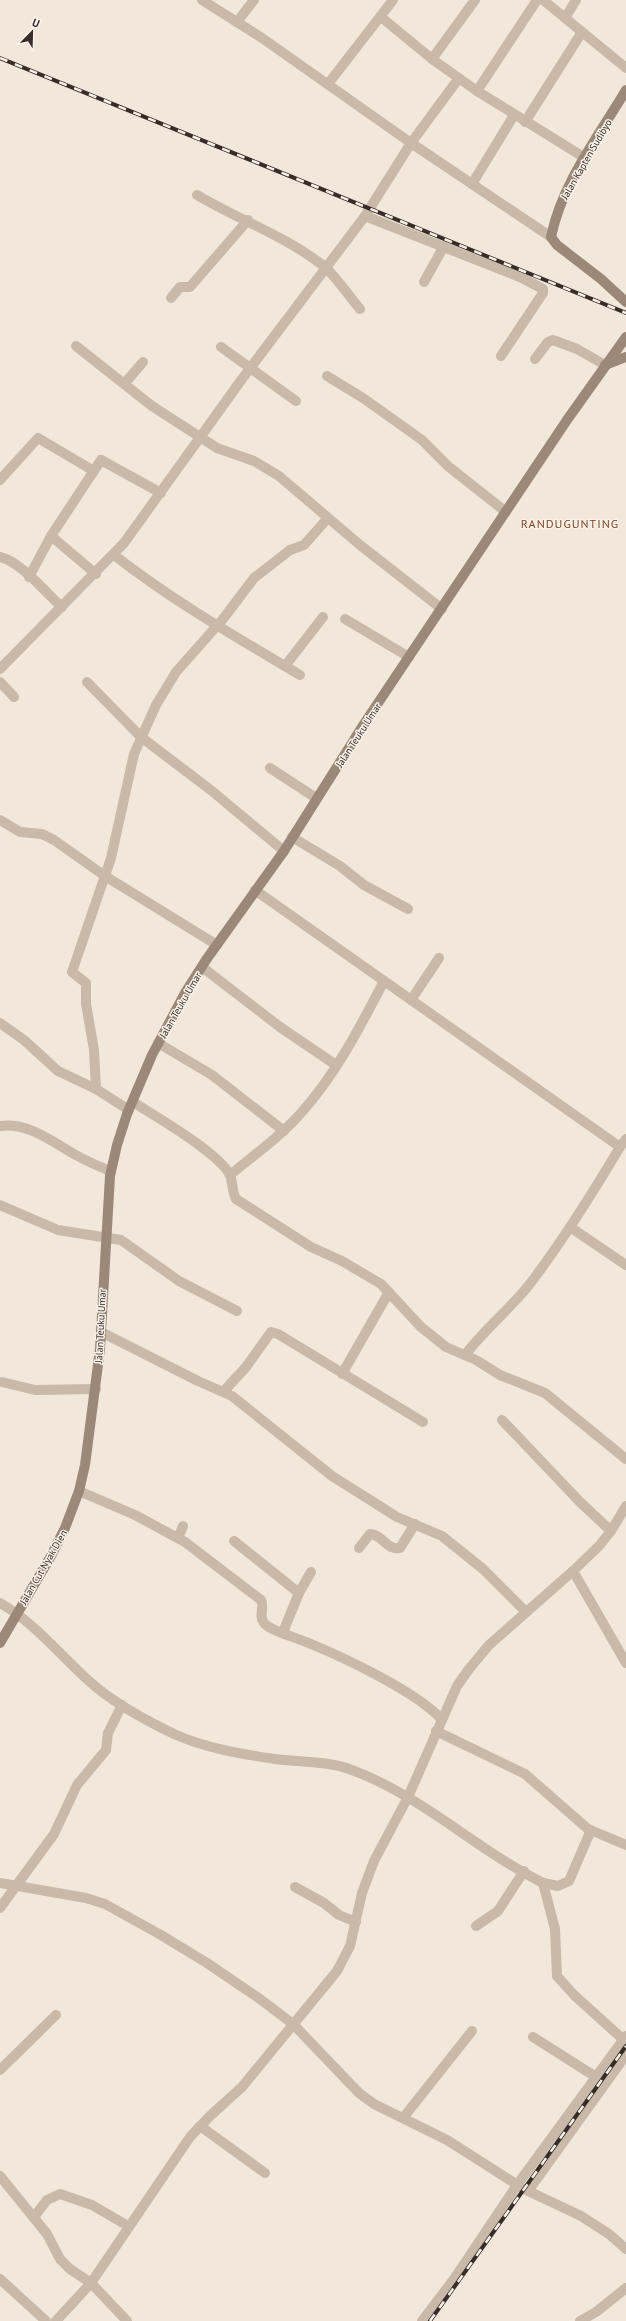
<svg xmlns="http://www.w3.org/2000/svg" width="626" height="2321" viewBox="0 0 626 2321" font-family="'PT Sans',sans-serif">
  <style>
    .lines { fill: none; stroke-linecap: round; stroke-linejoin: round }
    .minor { stroke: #c9b9a8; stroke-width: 10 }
    .tertiary { stroke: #c9b9a8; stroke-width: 10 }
    .secondary { stroke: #9c8879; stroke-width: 10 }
    .rail-casing { stroke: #362d28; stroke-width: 4 }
    .rail { stroke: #f9f2e8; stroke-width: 2.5; stroke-dasharray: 8; stroke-linecap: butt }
    .labels { text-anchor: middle; stroke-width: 3; stroke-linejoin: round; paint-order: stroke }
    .street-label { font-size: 10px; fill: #362d28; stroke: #f9f2e8 }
    .quarter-label { font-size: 12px; letter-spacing: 1px; fill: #834023; stroke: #f9f2e8 }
  </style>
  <rect width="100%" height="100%" fill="#f1e8db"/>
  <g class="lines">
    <g class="minor">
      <polyline points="475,0 432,59 477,91 585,158"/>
      <polyline points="543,0 626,68"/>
      <polyline points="381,17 432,59"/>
      <polyline points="565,18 576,0"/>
      <polyline points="237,22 254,0"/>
      <polyline points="328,84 393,0"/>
      <polyline points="477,91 537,0"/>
      <polyline points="525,122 582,32"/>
      <polyline points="472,184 514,115"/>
      <path d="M197 195C239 220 286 236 325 267 335 276 350 297 360 309"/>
      <polyline points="365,216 520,277 543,289 543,293 501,356"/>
      <polyline points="424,282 444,246"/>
      <polyline points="171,298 180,287 190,287 248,220"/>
      <polyline points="76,346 152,406 217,448 254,461 279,476 360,545 442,609"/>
      <polyline points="221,347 296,401"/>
      <polyline points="535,359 548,342 553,340 577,349 605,365"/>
      <polyline points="327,376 363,398 422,440 449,467 506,512"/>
      <polyline points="125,383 143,362"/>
      <polyline points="0,480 38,438 94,471"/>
      <polyline points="51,536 96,574"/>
      <path d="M114 555C173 601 236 637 300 675"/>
      <path d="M0 557C20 561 46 593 62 607"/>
      <polyline points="29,577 51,536 101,460 161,493"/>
      <polyline points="345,619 409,657"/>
      <polyline points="285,666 323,617"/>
      <polyline points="0,669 124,543 242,379 365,216 411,143 459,78"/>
      <polyline points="0,682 14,697"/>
      <polyline points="87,682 141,737 212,791 284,851"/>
      <polyline points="270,768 316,798"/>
      <polyline points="0,820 20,832 42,834 54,840 105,876 217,945"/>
      <polyline points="292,837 340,866 364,885 408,909"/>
      <path d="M255 890 620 1147C592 1194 562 1242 529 1285 509 1310 484 1330 465 1355"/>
      <polyline points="202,967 280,1027 336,1065"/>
      <polyline points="411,1000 439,958"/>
      <polyline points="0,1023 24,1040 58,1071 96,1089 129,1110"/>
      <polyline points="158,1043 212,1075 284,1131"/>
      <polyline points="96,1089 94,1050 86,1004 86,983 72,972 111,858 134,754 156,705 176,672 223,619 254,578 290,550 304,545 327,519"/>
      <path d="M133 1102C155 1116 219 1153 230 1175 233 1183 232 1192 236 1199L311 1247 342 1261 381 1284 421 1327 446 1347 476 1360 500 1375 545 1393 626 1459"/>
      <path d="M0 1126C28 1122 51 1141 74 1154 86 1161 98 1166 110 1171"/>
      <polyline points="620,1147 626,1139"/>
      <path d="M230 1175C254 1155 280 1137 301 1113 336 1074 360 1027 384 981"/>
      <polyline points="0,1205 58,1230 121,1240 179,1281 237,1311"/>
      <polyline points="570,1227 626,1265"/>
      <polyline points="101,1332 198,1381 232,1396 332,1476 397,1517 442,1536 483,1569 526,1612"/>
      <polyline points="342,1374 389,1292"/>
      <polyline points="2,1382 35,1390 96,1389"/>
      <polyline points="224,1391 246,1367 271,1332 278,1334 423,1422"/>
      <polyline points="502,1420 580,1502 611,1531"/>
      <path d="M79 1491 135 1515 185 1542 261 1600C265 1607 258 1616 264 1623 270 1631 301 1639 311 1644 345 1658 419 1693 442 1720"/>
      <polyline points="178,1538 183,1526"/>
      <polyline points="234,1541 299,1593"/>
      <path d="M359 1548 370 1534C382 1534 387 1551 400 1548L415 1524"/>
      <polyline points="573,1571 626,1663"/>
      <path d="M0 1603C34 1622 60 1655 89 1681 113 1703 145 1720 174 1734 205 1748 241 1754 275 1759 300 1762 328 1761 352 1770 422 1796 477 1850 543 1883L558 1886 569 1881 591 1830"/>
      <polyline points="283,1632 299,1593 311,1572"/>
      <polyline points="436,1731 525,1774 588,1829 626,1845"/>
      <polyline points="0,1883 86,1898 105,1904 161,1935 207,1963 260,1999 293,2024 359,2093 374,2104 447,2140 524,2189 581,2216 609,2234 626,2249"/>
      <polyline points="543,1883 555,1929 557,1976 574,1995 626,2042"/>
      <polyline points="295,1887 324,1903 339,1915 356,1922"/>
      <polyline points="0,1908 54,1834 77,1785 106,1750 108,1733 122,1705"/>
      <polyline points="476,1926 498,1911 524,1871"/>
      <polyline points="533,2037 596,2077"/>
      <polyline points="0,2070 56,2015"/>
      <polyline points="403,2118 472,2031"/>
      <polyline points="200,2126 265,2173"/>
      <polyline points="0,2176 47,2234 60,2259 70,2269 91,2283 127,2321"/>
      <polyline points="528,2191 626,2055"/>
      <polyline points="34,2217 47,2200 60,2194 92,2205 128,2226"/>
      <polyline points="0,2279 46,2321"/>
      <polyline points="56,2321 91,2283 190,2137 210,2116 242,2087 337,1971 350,1946 362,1893 374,1861 408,1797 457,1686 469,1669 489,1645 573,1571 599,1546 611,1531 626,1506"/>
      <polyline points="422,2321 454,2279 517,2185 626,2036"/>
      <polyline points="580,2321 596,2312 626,2288"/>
    </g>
    <polyline class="tertiary" points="202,0 262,38 411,143 551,237"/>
    <g class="secondary">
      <path d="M626 90C598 137 562 183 551 237L557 245 601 279 626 302"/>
      <polyline points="605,365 626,357"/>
      <polyline points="0,1643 51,1556 65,1528 79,1491 85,1465 100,1349 110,1176 117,1145 127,1114 152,1055 185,993 206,960 284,851 364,724 567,420 626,337"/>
    </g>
    <g class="rail-casing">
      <g id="rail">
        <polyline points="0,58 626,313"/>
        <polyline points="430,2321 626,2046"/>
      </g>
    </g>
    <use href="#rail" class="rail"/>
  </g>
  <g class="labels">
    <g class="street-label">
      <text transform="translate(586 159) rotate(-60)" y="4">Jalan Kapten Sudibyo</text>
      <text transform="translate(358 735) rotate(-57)" y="4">Jalan Teuku Umar</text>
      <text transform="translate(180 1005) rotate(-60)" y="4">Jalan Teuku Umar</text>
      <text transform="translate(100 1326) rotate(-87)" y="4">Jalan Teuku Umar</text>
      <text transform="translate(43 1567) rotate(-60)" y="4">Jalan Cut Nyak Dien</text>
    </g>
    <g class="quarter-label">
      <text x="570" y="528">RANDUGUNTING</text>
    </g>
  </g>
  <g transform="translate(32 32) rotate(23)" stroke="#f9f2e8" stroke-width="3" paint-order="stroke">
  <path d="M0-3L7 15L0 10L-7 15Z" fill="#362d28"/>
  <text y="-6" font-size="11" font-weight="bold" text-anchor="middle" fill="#362d28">U</text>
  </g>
</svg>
